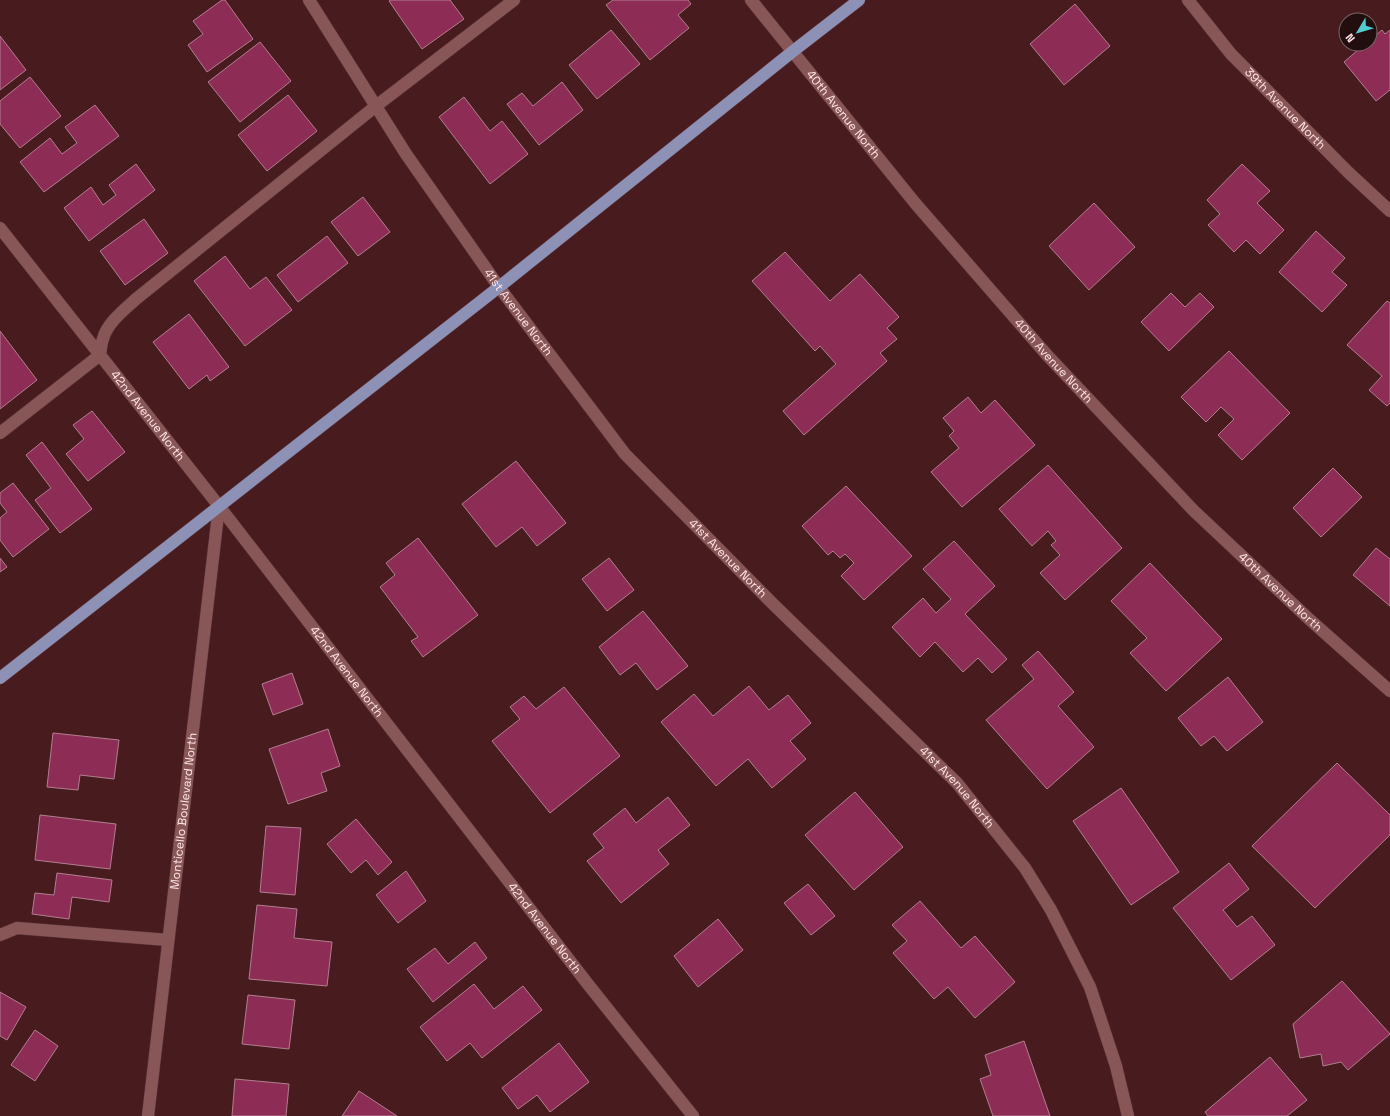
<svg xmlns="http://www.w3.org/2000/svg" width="1390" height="1116" viewBox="0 0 1390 1116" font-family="'Space Grotesk',sans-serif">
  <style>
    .building { fill: #8d2d56; stroke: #b27e8f }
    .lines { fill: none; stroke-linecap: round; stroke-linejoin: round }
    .minor-casing { stroke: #5f393d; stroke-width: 13 }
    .major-casing { stroke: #5f393d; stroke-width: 13 }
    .minor { stroke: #895657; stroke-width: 12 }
    .major { stroke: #8d91b6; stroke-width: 12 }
    .labels { text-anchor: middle; stroke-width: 3.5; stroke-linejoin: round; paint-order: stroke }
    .street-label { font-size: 12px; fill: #ffe6e6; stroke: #220e0f }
  </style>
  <rect width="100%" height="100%" fill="#481c1f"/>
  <g class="building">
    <polygon points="222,0 225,0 253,39 207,72 188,45 203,34 193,21"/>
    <polygon points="391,0 450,0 464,19 422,49 389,1"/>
    <polygon points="613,0 688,0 691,4 678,15 689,28 650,60 606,5"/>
    <polygon points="1075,4 1110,46 1064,85 1030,44"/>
    <polygon points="611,30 640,64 597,99 569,65"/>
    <polygon points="1382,30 1385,34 1390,30 1390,90 1376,101 1344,62 1365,44 1370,44 1370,40"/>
    <polygon points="0,36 26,70 0,90"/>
    <polygon points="260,42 291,81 240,122 208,82"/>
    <polygon points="30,77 61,116 20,148 0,124 0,101"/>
    <polygon points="562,82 583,110 539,145 507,104 522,93 533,106"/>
    <polygon points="288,95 317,131 267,171 238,135"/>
    <polygon points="464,97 490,131 502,121 528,154 490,184 439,117"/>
    <polygon points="95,105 119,136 44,192 20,162 50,138 62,154 77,143 65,127"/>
    <polygon points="136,164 155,190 89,241 64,208 91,187 103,205 116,195 109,185"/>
    <polygon points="1242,164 1270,191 1257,203 1284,230 1260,254 1246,240 1234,252 1208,225 1220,214 1207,200"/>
    <polygon points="363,197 390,232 358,256 331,222"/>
    <polygon points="1094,203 1135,247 1089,290 1049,246"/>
    <polygon points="144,219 168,253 125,285 100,251"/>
    <polygon points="1316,231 1345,258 1332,272 1347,285 1322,312 1279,272"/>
    <polygon points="327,236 348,263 298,302 277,275"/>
    <polygon points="785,252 830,301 860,274 899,317 887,328 897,339 880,353 887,361 804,435 783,411 836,364 820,346 815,351 752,281"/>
    <polygon points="225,256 250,289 266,277 292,310 245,346 194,281"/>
    <polygon points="1171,293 1185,307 1200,293 1214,307 1169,351 1141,322"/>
    <polygon points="1387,301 1390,303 1390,403 1387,406 1369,390 1382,376 1347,345"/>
    <polygon points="189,314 229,367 210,381 207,375 189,389 153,342"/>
    <polygon points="0,331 37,380 0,409"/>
    <polygon points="1229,351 1290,413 1242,460 1218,435 1234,419 1221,407 1206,422 1181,397"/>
    <polygon points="968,397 981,413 995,400 1035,445 962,507 931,472 959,448 949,436 954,431 943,418"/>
    <polygon points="92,411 125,452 88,481 66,454 84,439 73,425"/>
    <polygon points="42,442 92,509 60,533 35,500 51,488 26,455"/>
    <polygon points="516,461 566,523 537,546 522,527 496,547 462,504"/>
    <polygon points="1048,465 1122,548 1065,600 1040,573 1060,555 1051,545 1056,541 1048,531 1032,546 999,509"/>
    <polygon points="1333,468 1362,497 1321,537 1293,508"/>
    <polygon points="13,483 49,529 13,557 0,540 0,518 7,512 0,503 0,493"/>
    <polygon points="846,486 912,556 864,600 841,576 854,563 845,554 840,558 833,551 828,555 802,526"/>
    <polygon points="418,538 478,615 423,657 411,641 418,637 380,587 395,575 386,563"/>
    <polygon points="954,541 995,586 965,614 1007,659 992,673 978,658 963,672 935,642 920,657 892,627 923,598 936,613 951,599 923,569"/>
    <polygon points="1376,548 1390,559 1390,606 1353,575"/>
    <polygon points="0,558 7,567 0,572"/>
    <polygon points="609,558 634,590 607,611 582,579"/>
    <polygon points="1150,563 1222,639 1166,691 1130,653 1147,638 1111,601"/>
    <polygon points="643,611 688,666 657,690 636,663 620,675 599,647"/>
    <polygon points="1038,651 1074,692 1058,706 1094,747 1047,789 986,720 1034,679 1022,665"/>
    <polygon points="292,673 303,704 273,715 262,684"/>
    <polygon points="1228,677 1263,722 1227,751 1214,736 1201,746 1178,718"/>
    <polygon points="749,686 769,710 788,695 811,723 790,741 806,759 772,788 748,759 716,786 661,722 694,694 713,716"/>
    <polygon points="564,687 620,756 550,813 492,741 520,719 510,707 524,696 536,709"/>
    <polygon points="328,729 340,766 321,773 327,791 288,804 269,749"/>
    <polygon points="53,733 119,740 114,779 80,775 78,790 47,787"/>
    <polygon points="1337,763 1390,815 1390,835 1315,908 1252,846"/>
    <polygon points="1121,788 1179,872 1131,905 1073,821"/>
    <polygon points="855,792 903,847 854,890 805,835"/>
    <polygon points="668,797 690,825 658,850 669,864 621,903 587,861 604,848 593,834 625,808 636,823"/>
    <polygon points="40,815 116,824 110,869 35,860"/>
    <polygon points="356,819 392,862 378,875 366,860 351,873 327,844"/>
    <polygon points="266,826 301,828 295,895 260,892"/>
    <polygon points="1229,863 1249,889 1223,910 1237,927 1252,916 1275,945 1231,980 1173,908"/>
    <polygon points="406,871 426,901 398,923 376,895"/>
    <polygon points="57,873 112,880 109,902 72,897 69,919 32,914 35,893 54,895"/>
    <polygon points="808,884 835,916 811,935 784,903"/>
    <polygon points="920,901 961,948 975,936 1015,982 975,1018 948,987 934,999 893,953 907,941 892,925"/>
    <polygon points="257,905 297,909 294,938 332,942 327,986 249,979"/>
    <polygon points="718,919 743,950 698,987 674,956"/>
    <polygon points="475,942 487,958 433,1002 407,969 435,948 448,964"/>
    <polygon points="1342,981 1390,1034 1348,1070 1341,1062 1323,1066 1321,1054 1300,1058 1293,1024"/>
    <polygon points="474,984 494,1009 523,986 542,1010 482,1058 470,1043 447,1061 420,1027"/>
    <polygon points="0,992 26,1007 7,1040 0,1036"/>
    <polygon points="248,995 295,1000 289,1049 242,1044"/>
    <polygon points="35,1030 58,1046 35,1081 11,1065"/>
    <polygon points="1024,1041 1050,1116 993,1116 980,1079 991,1075 985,1055"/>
    <polygon points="559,1043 589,1082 550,1112 537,1095 518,1109 502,1088"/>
    <polygon points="1270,1057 1307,1100 1287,1116 1208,1116 1205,1112"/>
    <polygon points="235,1079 289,1084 286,1116 232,1116"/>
    <polygon points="359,1091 397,1116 342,1116"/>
  </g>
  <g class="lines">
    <g class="minor-casing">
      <g id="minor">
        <path id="s1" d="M309 0 406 154 499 287 625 454 772 603 957 783 1025 868 1051 910 1090 987 1116 1066 1128 1116"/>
        <path id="s2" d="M751 0 915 203 1047 355 1194 511 1309 619 1390 691"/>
        <path id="s3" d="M1188 0 1231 54 1349 173 1390 211"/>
        <path id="s4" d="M0 228 219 506 587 983 693 1116"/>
        <path d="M0 433 100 355C101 349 101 344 103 339 107 323 124 310 136 299L376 106 514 0"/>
        <polyline points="0,935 17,928 168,940"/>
        <path id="s5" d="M148 1116 219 506"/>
      </g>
    </g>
    <g class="major-casing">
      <polyline id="major" points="0,678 499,287 792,52 859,0"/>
    </g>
    <use href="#minor" class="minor"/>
    <use href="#major" class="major"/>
  </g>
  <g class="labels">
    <g class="street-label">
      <text dy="4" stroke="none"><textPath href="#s3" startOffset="146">39th Avenue North</textPath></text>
      <text dy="4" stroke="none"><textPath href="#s2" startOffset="147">40th Avenue North</textPath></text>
      <text dy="4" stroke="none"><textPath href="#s1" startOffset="376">41st Avenue North</textPath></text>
      <text dy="4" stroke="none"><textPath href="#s2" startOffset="471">40th Avenue North</textPath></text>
      <text dy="4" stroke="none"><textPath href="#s4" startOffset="239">42nd Avenue North</textPath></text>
      <text dy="4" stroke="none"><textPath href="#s1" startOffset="700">41st Avenue North</textPath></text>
      <text dy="4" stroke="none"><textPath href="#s2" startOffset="795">40th Avenue North</textPath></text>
      <text dy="4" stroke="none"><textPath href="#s4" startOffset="563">42nd Avenue North</textPath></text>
      <text dy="4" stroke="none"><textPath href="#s1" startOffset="1024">41st Avenue North</textPath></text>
      <text dy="4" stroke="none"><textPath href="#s5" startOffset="307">Monticello Boulevard North</textPath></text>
      <text dy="4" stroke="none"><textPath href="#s4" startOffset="887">42nd Avenue North</textPath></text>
    </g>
  </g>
  <g transform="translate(1358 32) rotate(232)"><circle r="19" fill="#220e0f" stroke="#7a6465"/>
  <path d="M0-3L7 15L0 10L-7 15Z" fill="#52ccd0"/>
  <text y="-6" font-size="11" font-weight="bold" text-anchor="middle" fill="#ffe6e6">N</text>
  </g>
</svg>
